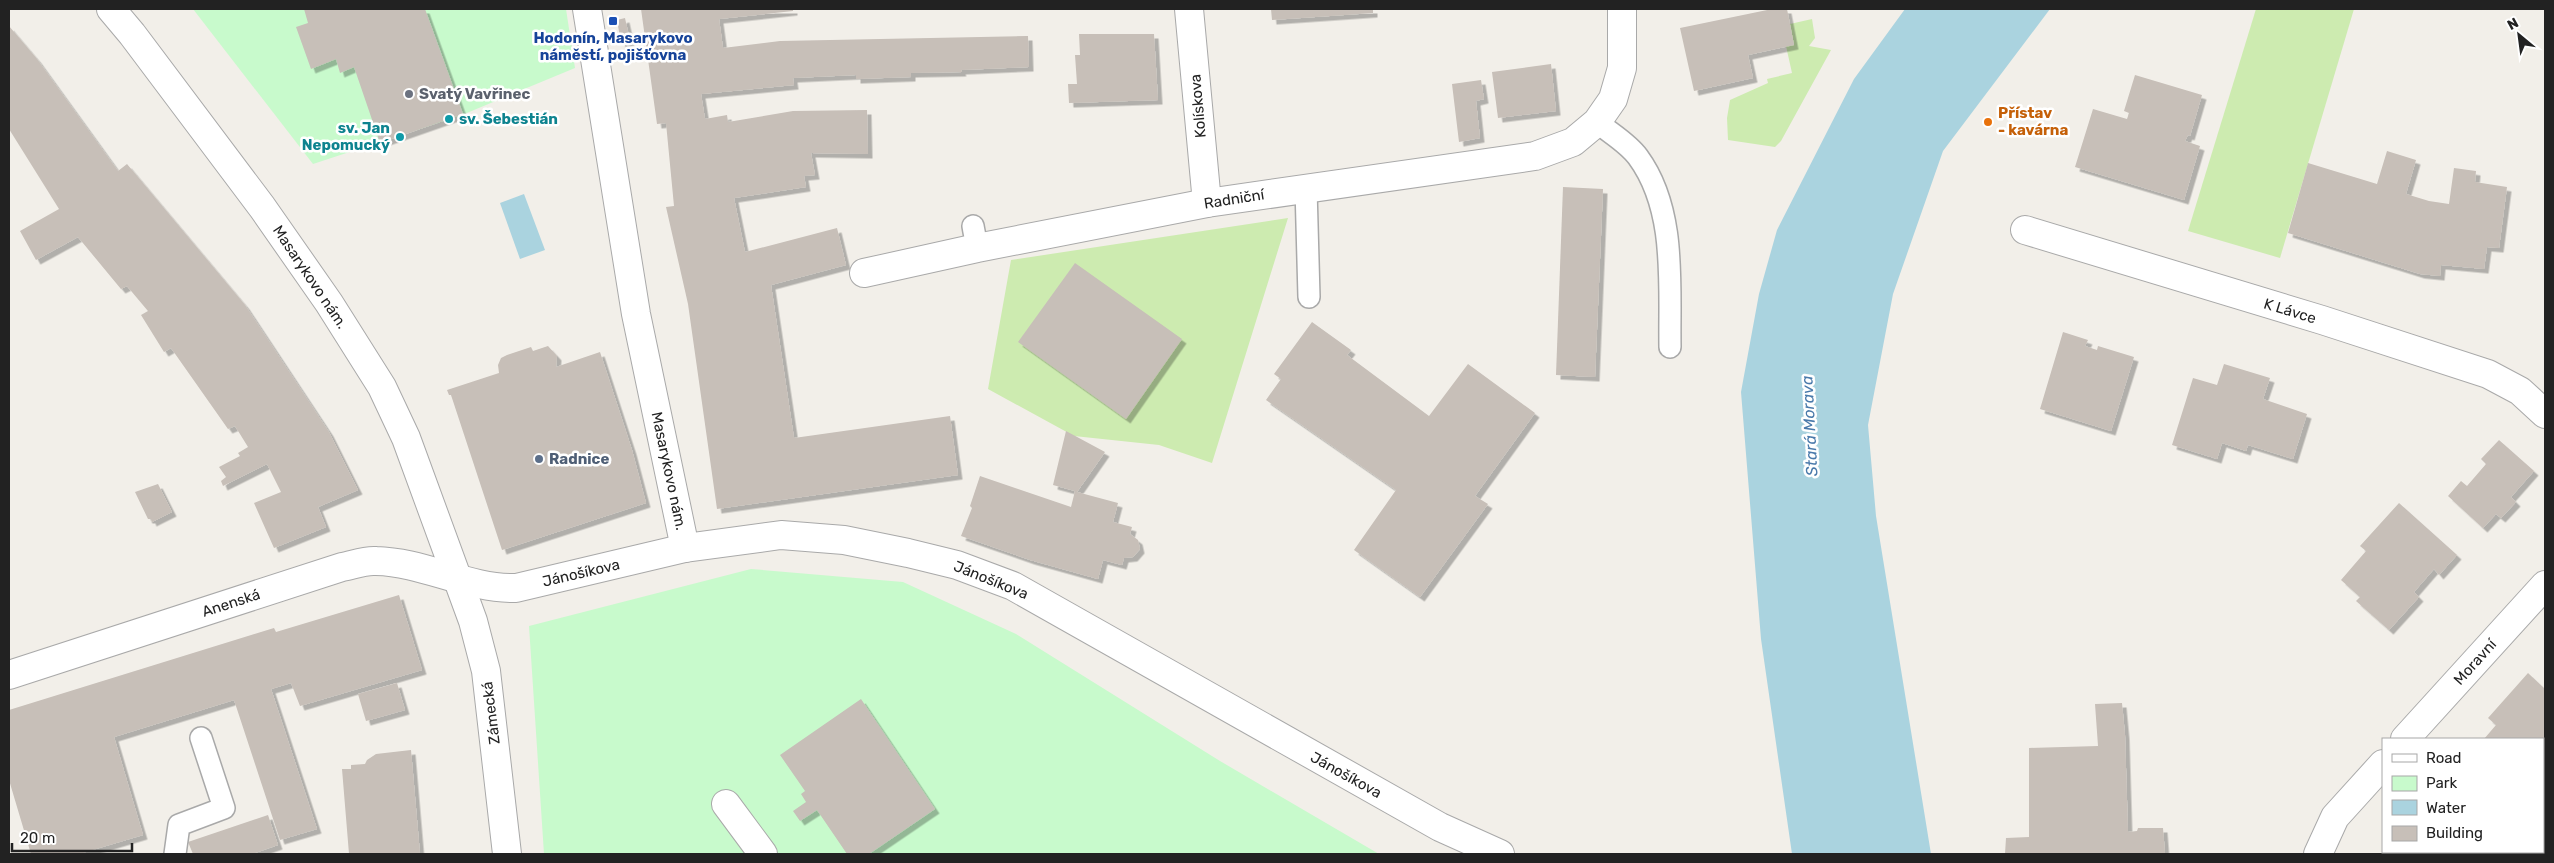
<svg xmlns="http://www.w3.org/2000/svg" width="2554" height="863" viewBox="0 0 2554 863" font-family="Rubik,sans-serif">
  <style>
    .grass { fill: #cdebb0 }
    .park { fill: #c8facc }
    .water { fill: #aad3df }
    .building { fill: #c7bfb8; filter: url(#shadow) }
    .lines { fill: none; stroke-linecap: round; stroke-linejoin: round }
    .lane-casing { stroke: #a9a9a9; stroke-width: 24 }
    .street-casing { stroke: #a9a9a9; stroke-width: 30 }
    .lane { stroke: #fff; stroke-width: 21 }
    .street { stroke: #fff; stroke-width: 28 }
    .transit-dot { fill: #1a4fb4; stroke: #fff; stroke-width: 2 }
    .worship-dot { fill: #6b7280; stroke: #fff; stroke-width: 2 }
    .culture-dot { fill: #0f9aa8; stroke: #fff; stroke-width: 2 }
    .food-dot { fill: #e8710a; stroke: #fff; stroke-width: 2 }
    .service-dot { fill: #5c6f8a; stroke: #fff; stroke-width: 2 }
    .labels { text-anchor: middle; stroke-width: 5; stroke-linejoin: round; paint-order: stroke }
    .transit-label { font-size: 15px; font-weight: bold; fill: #164399; stroke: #fff }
    .worship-label { font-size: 15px; font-weight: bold; fill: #5b616d; stroke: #fff; text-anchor: start }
    .street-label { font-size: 15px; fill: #222; stroke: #fff }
    .food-label { font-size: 15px; font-weight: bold; fill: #c56008; stroke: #fff; text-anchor: start }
    .culture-label { font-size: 15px; font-weight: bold; fill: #0d838f; stroke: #fff; text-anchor: start }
    .service-label { font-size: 15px; font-weight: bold; fill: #4e5e75; stroke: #fff; text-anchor: start }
    .water-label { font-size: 16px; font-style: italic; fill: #4a7aab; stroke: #fff }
  </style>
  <defs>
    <filter id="shadow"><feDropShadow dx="4.5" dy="4.5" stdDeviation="0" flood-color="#0004"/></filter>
  </defs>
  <rect width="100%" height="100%" fill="#f2efe9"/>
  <g class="grass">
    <polygon points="2256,9 2354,9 2280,258 2188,231"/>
    <polygon points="1812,19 1815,38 1809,46 1831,50 1781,141 1775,147 1728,140 1727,118 1730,100 1768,83 1767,79 1792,73 1786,46 1794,45 1790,24"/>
    <polygon points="1288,218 1212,463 1159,445 1074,436 988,389 1011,260"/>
  </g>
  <g class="park">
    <polygon points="193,9 566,9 575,68 462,115 313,164"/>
    <polygon points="751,569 903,582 1016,634 1220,761 1379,854 544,854 529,626"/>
  </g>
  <g class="water">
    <polygon points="1905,9 2050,9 1943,151 1893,294 1868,425 1876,516 1931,854 1792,854 1761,639 1741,392 1759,294 1777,230 1854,79"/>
    <polygon points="524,194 545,250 520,259 500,203"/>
  </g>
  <g class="building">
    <polygon points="304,9 425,9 463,114 380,143 354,67 340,73 336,59 311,69 296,27 308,23"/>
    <polygon points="641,9 793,9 793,11 719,19 723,48 780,41 1028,36 1029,67 961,70 962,72 911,73 911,77 856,79 856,75 793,78 794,85 701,94 705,119 727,115 728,122 793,111 867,110 868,154 811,153 815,175 804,176 806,187 734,198 745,252 837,228 846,265 771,285 794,438 950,416 958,475 717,509 688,304 666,207 674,206 666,123 657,124"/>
    <polygon points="1271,9 1373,9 1373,13 1272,20"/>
    <polygon points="1772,9 1787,9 1794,45 1748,55 1753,78 1694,91 1680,28"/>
    <polygon points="625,18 630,41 621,43 617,20"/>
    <polygon points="9,26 37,59 118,171 127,164 245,305 329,432 358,490 318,507 326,527 274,548 254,503 281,492 267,464 223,486 221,481 226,477 219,467 240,456 238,453 248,447 235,426 228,429 171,348 164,352 141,315 148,311 127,286 121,289 78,237 36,260 20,231 59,209 9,129"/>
    <polygon points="1079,34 1154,34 1158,100 1069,103 1068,84 1077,84 1075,55 1080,55"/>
    <polygon points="1551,64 1556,111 1498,118 1492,72"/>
    <polygon points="2135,75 2202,95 2190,136 2188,135 2185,141 2200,146 2184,200 2075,167 2093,109 2127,119 2129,113 2124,111"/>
    <polygon points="1481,80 1484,99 1476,101 1480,138 1459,142 1452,84"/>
    <polygon points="2387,151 2416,160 2406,194 2429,201 2449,204 2454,168 2476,171 2475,182 2507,187 2499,248 2487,247 2484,269 2441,265 2440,276 2420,274 2288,233 2308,163 2377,184"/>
    <polygon points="1563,187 1603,189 1595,377 1556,375"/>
    <polygon points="1075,263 1182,339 1126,419 1018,342"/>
    <polygon points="1312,322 1351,350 1347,355 1429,416 1468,364 1535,413 1475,496 1488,504 1420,597 1354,550 1396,490 1266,400 1281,379 1274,374"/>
    <polygon points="2063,332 2088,340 2085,346 2097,350 2098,346 2134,357 2111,431 2040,409"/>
    <polygon points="548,346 557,356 556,367 600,352 632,450 646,503 502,550 451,395 449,395 447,390 499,373 498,365 501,358 507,355 531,347 533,351"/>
    <polygon points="2224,364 2270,378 2263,399 2307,414 2293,459 2248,445 2246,451 2222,443 2217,459 2172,445 2193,378 2217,385"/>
    <polygon points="1066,431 1105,452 1077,492 1118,503 1113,522 1132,527 1130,534 1138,540 1140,549 1133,557 1124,558 1122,565 1103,560 1098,579 1030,560 961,536 972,508 970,506 980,476 1071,507 1075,491 1053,485"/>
    <polygon points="2499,440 2534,471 2511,497 2516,502 2501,518 2496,514 2483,528 2448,496 2461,481 2467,486 2486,464 2481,459"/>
    <polygon points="158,484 172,512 152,522 151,519 148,519 135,492"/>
    <polygon points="2399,503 2457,555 2439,575 2434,569 2414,592 2419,597 2389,630 2356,601 2360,597 2341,580 2366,551 2360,546"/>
    <polygon points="399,595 422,670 300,706 291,683 271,689 317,829 280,840 234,700 114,737 143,835 79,854 31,854 9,780 9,710 274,628 276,632"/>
    <polygon points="2528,673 2545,689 2545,747 2543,747 2543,739 2484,739 2496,725 2488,718"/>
    <polygon points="397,683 405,710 366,721 358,694"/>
    <polygon points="861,699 935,809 869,854 847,854 817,810 800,821 793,811 806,802 801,794 805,791 780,755"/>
    <polygon points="2122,703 2125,735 2128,832 2137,831 2138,828 2163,828 2165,854 2005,854 2006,838 2029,837 2029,748 2098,746 2095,704"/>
    <polygon points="411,750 420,854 349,854 342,769 351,769 351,765 365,764 367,760 376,754"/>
    <polygon points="268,815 278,845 252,854 193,854 188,842"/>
    <polygon points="2399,852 2461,852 2459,854 2401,854"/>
  </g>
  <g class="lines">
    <g class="lane-casing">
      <g id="lane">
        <path d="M1597 122C1610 133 1628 143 1638 157 1677 210 1669 285 1670 347"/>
        <polyline points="1306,188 1309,297"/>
        <polyline points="973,226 977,248"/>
        <polyline points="175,854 179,825 224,808 201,738"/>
      </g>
    </g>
    <g class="street-casing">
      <g id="street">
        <polyline points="111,9 132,34 262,207 329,303 382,387 406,438 473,621 486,671 507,854"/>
        <polyline points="587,9 636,314 685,548"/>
        <polyline points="1189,9 1207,203"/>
        <polyline points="2025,230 2322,320 2488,374 2520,391 2545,414"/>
        <polyline points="864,273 977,248 1207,203 1535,156 1573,142 1597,122 1613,99 1622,68 1622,9"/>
        <path d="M9 675 342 567C353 565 365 560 376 561 424 562 468 589 516 588L685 548 781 535 844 540 908 553 957 565 1013 586 1440 827 1500 854"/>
        <polyline points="2405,739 2545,585"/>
        <polyline points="726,804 763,854"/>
        <polyline points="2318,854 2335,817 2383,764"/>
      </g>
    </g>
    <use href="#lane" class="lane"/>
    <use href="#street" class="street"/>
  </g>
  <rect class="transit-dot" x="608" y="16" width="10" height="10" rx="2.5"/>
  <circle class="worship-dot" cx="409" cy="94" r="5"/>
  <g class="culture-dot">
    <circle cx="449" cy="119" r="5"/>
    <circle cx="400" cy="137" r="5"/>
  </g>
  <circle class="food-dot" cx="1988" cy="122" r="5"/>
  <circle class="service-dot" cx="539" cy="459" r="5"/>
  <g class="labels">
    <g class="transit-label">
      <text x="613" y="43">Hodonín, Masarykovo<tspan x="613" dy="17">náměstí, pojišťovna</tspan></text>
    </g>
    <g class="worship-label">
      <text x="419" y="99">Svatý Vavřinec</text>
    </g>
    <g class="street-label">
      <text transform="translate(1198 106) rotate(-95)" y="5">Kolískova</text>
      <text transform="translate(1234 199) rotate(-9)" y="5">Radniční</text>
      <text transform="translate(310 277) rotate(56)" y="5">Masarykovo nám.</text>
      <text transform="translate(2290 311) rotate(17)" y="5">K Lávce</text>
      <text transform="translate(669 471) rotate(78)" y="5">Masarykovo nám.</text>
      <text transform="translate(581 573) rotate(-13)" y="5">Jánošíkova</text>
      <text transform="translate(991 580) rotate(22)" y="5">Jánošíkova</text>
      <text transform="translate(231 603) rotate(-18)" y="5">Anenská</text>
      <text transform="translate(2475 662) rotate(-48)" y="5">Moravní</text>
      <text transform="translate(491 713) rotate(-97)" y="5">Zámecká</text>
      <text transform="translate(1346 775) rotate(29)" y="5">Jánošíkova</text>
    </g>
    <g class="food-label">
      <text x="1998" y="118">Přístav<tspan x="1998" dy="17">- kavárna</tspan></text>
    </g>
    <g class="culture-label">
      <text x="459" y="124">sv. Šebestián</text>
      <text x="390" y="133" text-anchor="end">sv. Jan<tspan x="390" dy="17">Nepomucký</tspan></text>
    </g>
    <g class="service-label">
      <text x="549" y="464">Radnice</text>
    </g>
    <g class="water-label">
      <text transform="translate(1809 426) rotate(-93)" y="6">Stará Morava</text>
    </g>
  </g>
  <rect width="2554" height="863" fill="none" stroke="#222222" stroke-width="20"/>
  <rect x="2382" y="738" width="162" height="115" fill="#ffffff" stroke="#a7a7a7"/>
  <rect x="2392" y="754" width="25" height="8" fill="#ffffff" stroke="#a7a7a7"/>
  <text x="2426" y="763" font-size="15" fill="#222222">Road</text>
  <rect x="2392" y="776" width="25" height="15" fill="#c8facc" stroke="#a7a7a7"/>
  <text x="2426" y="788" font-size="15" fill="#222222">Park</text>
  <rect x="2392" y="800" width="25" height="15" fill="#aad3df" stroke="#a7a7a7"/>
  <text x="2426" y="813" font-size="15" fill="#222222">Water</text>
  <rect x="2392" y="826" width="25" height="15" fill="#c7bfb8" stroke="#a7a7a7"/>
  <text x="2426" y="838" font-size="15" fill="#222222">Building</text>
  <g transform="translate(2519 35) rotate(331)" stroke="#ffffff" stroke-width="4" paint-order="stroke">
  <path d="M0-4L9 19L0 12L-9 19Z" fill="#222222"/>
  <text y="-8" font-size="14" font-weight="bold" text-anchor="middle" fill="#222222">N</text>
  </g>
  <path d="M12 843v8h120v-8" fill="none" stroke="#222222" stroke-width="2.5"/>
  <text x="20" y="843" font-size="15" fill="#222222" stroke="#ffffff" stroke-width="4" paint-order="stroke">20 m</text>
</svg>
